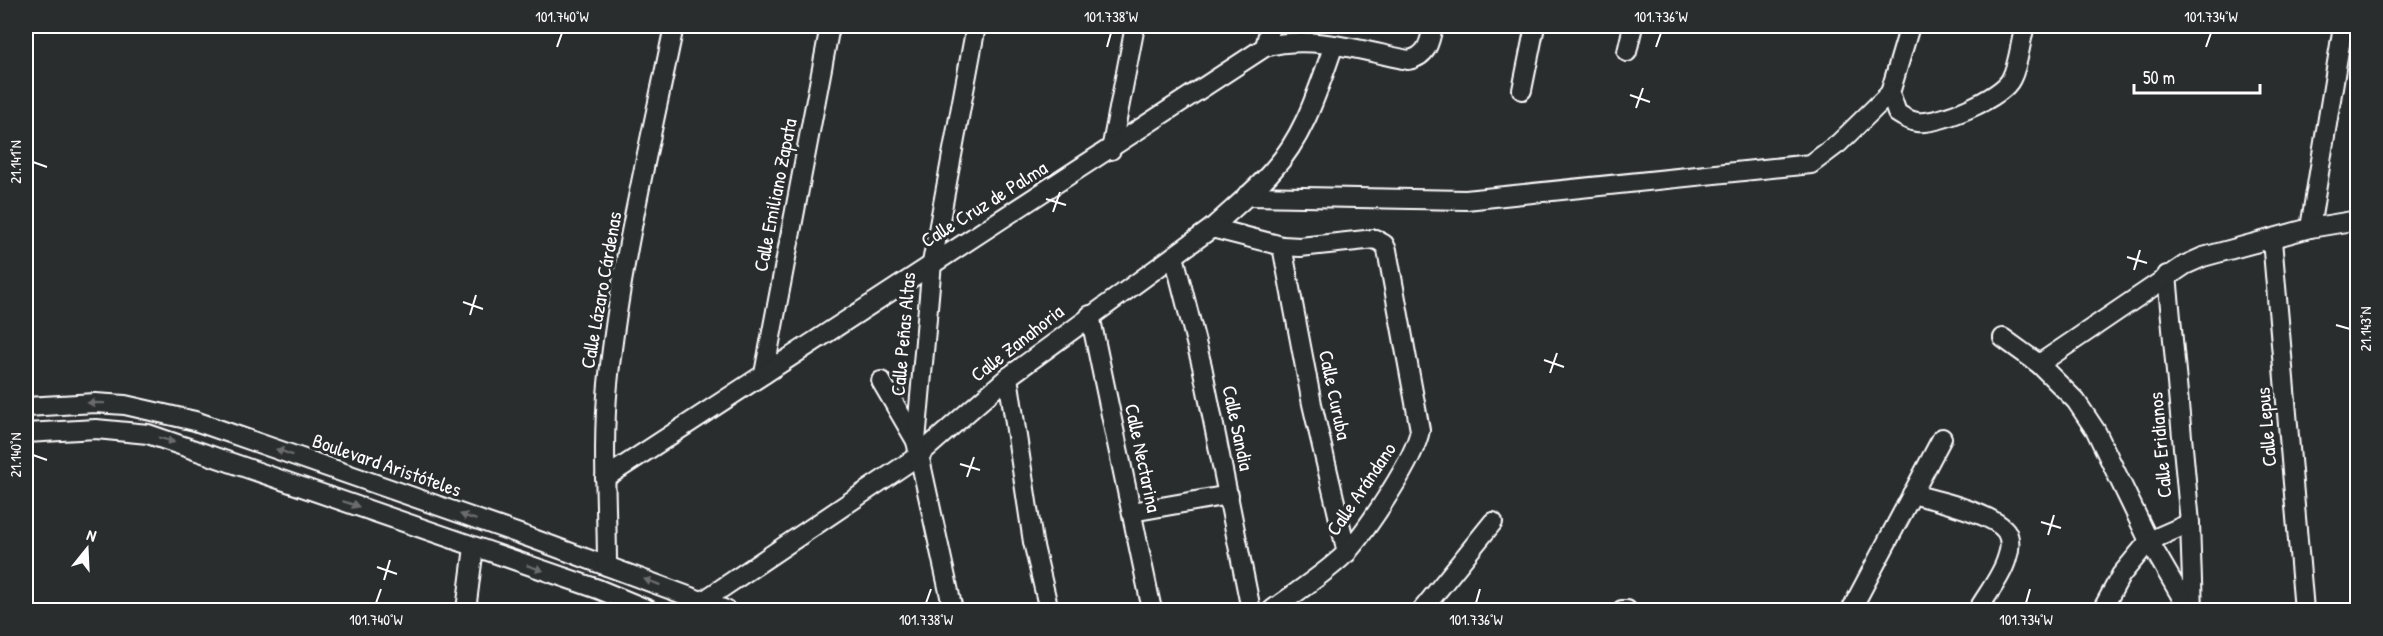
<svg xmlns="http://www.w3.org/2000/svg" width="2383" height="636" viewBox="0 0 2383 636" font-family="'Patrick Hand',sans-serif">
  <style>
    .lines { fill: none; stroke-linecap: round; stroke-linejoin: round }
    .minor-casing { stroke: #fff; stroke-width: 22 }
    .minor { stroke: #2a2d2e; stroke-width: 18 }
    .oneway { fill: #6a6c6d }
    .ticks { fill: none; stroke: #fff; stroke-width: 2 }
    .labels { text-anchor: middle; stroke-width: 6; stroke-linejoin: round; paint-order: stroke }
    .street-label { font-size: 20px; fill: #fff; stroke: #2a2d2e }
    .neatline { fill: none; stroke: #fff; stroke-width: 2 }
    .ticks-label { font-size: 15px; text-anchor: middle; fill: #fff }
  </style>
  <rect width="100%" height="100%" fill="#2a2d2e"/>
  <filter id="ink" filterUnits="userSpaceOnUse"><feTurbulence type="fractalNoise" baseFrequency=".0167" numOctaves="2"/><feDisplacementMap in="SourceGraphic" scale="12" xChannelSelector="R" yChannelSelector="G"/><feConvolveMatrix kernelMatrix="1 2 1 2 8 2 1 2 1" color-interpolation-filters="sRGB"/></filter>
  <g filter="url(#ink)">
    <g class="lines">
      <g class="minor-casing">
        <g id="minor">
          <path d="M1910 26 1890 93 1897 113C1903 117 1909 121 1917 122 1938 125 2002 98 2011 79 2019 64 2020 42 2025 26"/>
          <polyline points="1265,47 1270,26"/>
          <polyline points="1627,52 1633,26"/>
          <polyline points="1522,90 1535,26"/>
          <polyline points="1111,150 1135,26"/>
          <polyline points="1246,196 1466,200 1811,164 1839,143 1890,93"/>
          <path d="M1212 228C1232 209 1255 191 1273 170 1305 135 1318 89 1334 45"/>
          <polyline points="2310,228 2343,26"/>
          <polyline points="2272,240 2304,610"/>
          <polyline points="1282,246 1312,404 1347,553"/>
          <polyline points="1174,256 1202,366 1251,610"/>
          <polyline points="2167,275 2190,523 2193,610"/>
          <polyline points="1090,315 1152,610"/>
          <polyline points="2003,338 2039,364 2076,401 2096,431 2149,541 2189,610"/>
          <polyline points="2039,364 2185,265 2203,257 2310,228 2358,220"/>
          <polyline points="764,374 830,26"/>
          <polyline points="1008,377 1033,542 1049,610"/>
          <polyline points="881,381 916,441"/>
          <polyline points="26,407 95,403 125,405 195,421 528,537 726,610"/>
          <polyline points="26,433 96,429 148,434 598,589 649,610"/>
          <path d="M605 478 1265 47C1310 34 1364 51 1408 60 1427 57 1430 42 1433 26"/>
          <path d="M1912 494C1935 500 1993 513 2006 531 2011 539 2010 550 2007 558 2002 576 1987 594 1978 610"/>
          <polyline points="1132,512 1229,495"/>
          <path d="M607 566C607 505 602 445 608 384 620 264 650 144 674 26"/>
          <path d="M703 601 918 456 1008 377 1212 228 1282 246 1300 247 1375 239 1384 244 1387 250 1420 430C1415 459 1368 528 1348 551 1332 569 1292 595 1272 610"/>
          <polyline points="466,610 474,547"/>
          <polyline points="953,610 916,441 932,263 976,26"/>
          <polyline points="1422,610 1493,522"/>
          <polyline points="1622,610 1627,610"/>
          <polyline points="1851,610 1942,438"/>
          <polyline points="2102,610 2121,575 2149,541 2190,523"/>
        </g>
      </g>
      <use href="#minor" class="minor"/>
    </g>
    <defs><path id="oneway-solid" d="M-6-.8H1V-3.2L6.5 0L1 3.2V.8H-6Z" transform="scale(1.5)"/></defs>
    <g class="oneway">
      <use href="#oneway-solid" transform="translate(96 403) rotate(-179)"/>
      <use href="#oneway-solid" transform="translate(167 440) rotate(17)"/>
      <use href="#oneway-solid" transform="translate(284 452) rotate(-160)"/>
      <use href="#oneway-solid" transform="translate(351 504) rotate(19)"/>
      <use href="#oneway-solid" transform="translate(468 517) rotate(-161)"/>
      <use href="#oneway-solid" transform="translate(535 568) rotate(18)"/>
      <use href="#oneway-solid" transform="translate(652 582) rotate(-160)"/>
    </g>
  </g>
  <path class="ticks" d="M557 47 562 33M1107 47 1111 33M1656 47 1661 33M2206 47 2211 33M1630 95 1650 102M1636 108 1643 88M33 162 47 167M1046 199 1066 205M1053 212 1060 192M2127 257 2147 263M2134 270 2140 250M463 302 483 309M470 315 476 295M2336 325 2350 329M1544 360 1564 367M1550 373 1557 353M33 455 47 460M960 464 980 470M967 477 974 457M2041 522 2061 528M2048 535 2054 515M377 567 397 574M384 580 390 560M376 603 381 589M926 603 931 589M1476 603 1480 589M2026 603 2030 589"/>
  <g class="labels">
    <g class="street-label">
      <text transform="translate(775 195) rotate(-79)" y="7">Calle Emiliano Zapata</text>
      <text transform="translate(984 204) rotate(-32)" y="7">Calle Cruz de Palma</text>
      <text transform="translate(601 290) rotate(-80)" y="7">Calle Lázaro Cárdenas</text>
      <text transform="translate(903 334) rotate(-85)" y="7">Calle Peñas Altas</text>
      <text transform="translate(1017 343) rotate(-38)" y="7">Calle Zanahoria</text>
      <text transform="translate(1335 395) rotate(78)" y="7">Calle Curuba</text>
      <text transform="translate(2266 427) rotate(-95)" y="7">Calle Lepus</text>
      <text transform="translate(1238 428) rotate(78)" y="7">Calle Sandia</text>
      <text transform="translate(2160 445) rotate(-95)" y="7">Calle Eridianos</text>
      <text transform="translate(1143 458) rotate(78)" y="7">Calle Nectarina</text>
      <text transform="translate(387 465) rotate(19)" y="7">Boulevard Aristóteles</text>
      <text transform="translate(1361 489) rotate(-56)" y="7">Calle Arándano</text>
    </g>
  </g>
  <rect width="2383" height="636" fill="none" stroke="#2a2d2e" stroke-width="66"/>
  <g transform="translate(87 549) rotate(18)" stroke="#2a2d2e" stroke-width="4.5" paint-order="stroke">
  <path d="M0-4.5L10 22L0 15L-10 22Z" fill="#ffffff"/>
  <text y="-9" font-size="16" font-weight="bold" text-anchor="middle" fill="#ffffff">N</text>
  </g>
  <path d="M2134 84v9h126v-9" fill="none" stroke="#ffffff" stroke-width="3"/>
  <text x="2143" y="84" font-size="18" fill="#ffffff" stroke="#2a2d2e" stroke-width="4.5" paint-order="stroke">50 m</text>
  <rect x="33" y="33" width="2317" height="570" class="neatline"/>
  <g class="ticks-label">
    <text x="562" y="22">101.740°W</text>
    <text x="1111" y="22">101.738°W</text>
    <text x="1661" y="22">101.736°W</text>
    <text x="2211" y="22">101.734°W</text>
    <text transform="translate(16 162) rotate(-90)" y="5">21.141°N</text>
    <text transform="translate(2366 329) rotate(-90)" y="5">21.143°N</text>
    <text transform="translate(16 455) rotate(-90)" y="5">21.140°N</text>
    <text x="376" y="625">101.740°W</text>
    <text x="926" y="625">101.738°W</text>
    <text x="1476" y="625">101.736°W</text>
    <text x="2026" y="625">101.734°W</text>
  </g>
</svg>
